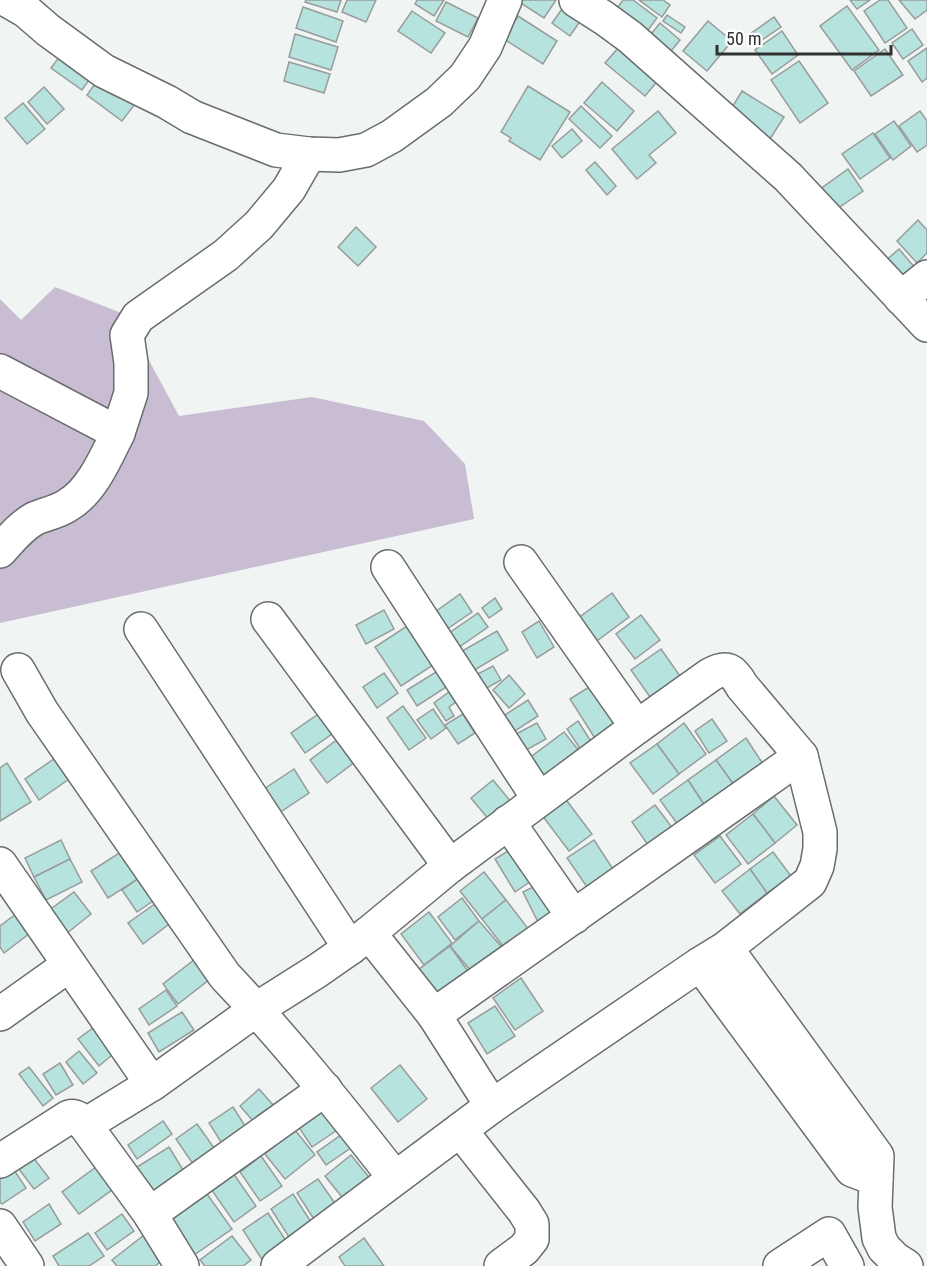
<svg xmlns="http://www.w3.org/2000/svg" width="927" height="1266" viewBox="0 0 927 1266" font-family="'Roboto Condensed',sans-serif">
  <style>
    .green { fill: #c8bdd3 }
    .building { fill: #b6e3de; stroke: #989c9b; stroke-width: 1.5 }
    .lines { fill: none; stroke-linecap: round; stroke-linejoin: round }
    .minor-casing { stroke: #6a6d6d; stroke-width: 36 }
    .minor { stroke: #fff; stroke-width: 33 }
  </style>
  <rect width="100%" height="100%" fill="#f0f4f3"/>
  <polygon class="green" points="55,287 124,314 179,416 312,397 424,421 465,464 474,519 0,623 0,299 21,320"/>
  <g class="building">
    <polygon points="306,0 341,0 337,12 305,2"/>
    <polygon points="347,0 376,0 366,22 342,12"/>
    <polygon points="417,0 444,0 434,16 415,4"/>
    <polygon points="516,0 556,0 544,18"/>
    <polygon points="623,0 633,0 657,18 640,41 609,19"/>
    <polygon points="639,0 663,0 670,5 662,17"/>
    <polygon points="850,0 870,0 857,9"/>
    <polygon points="880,0 888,0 907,28 885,43 864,11"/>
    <polygon points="899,0 927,0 927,10 915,19"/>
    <polygon points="446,2 478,18 468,37 436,21"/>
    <polygon points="567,2 585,14 570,36 552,23"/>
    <polygon points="847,6 879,50 852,70 820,26"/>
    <polygon points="303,7 343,21 336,42 296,28"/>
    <polygon points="412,11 445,33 431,53 398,31"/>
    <polygon points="667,15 685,27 681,33 663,21"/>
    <polygon points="518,16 557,41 543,64 504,39"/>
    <polygon points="774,17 781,27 756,44 750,34"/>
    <polygon points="708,21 732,41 707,71 683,51"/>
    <polygon points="660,23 680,40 663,61 643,44"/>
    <polygon points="912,29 923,45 903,59 892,43"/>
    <polygon points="782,31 798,55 772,74 755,50"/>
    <polygon points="295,34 338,47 331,70 289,57"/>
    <polygon points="626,39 665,72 645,96 605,63"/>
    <polygon points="66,48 96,70 82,90 51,68"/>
    <polygon points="927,48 927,78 922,82 908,61"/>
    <polygon points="885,49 903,75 871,96 854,71"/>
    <polygon points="799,61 828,103 800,123 771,80"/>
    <polygon points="289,62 330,74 324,93 284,81"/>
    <polygon points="102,74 138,100 122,121 87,95"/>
    <polygon points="602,82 634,111 617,131 584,103"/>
    <polygon points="528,86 570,112 540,160 509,141 511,138 501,132"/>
    <polygon points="44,87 64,109 47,124 28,102"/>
    <polygon points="742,91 784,117 770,139 728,114"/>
    <polygon points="23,103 45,129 27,144 5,118"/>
    <polygon points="581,106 612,136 600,148 569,119"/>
    <polygon points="658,111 676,133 649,155 656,163 637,179 612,149"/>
    <polygon points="920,111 927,121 927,145 917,152 899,126"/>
    <polygon points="894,121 911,146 893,160 875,134"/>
    <polygon points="572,129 582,141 562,158 552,146"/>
    <polygon points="873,133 890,158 860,179 842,154"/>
    <polygon points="595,162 616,186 607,195 586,170"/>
    <polygon points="848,169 863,191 831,213 816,192"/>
    <polygon points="918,220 927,230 927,253 917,263 897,241"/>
    <polygon points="356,227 376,247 358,266 338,247"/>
    <polygon points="899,249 916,269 900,283 883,263"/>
    <polygon points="612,593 629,617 590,646 573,622"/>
    <polygon points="460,594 472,612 447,629 435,612"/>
    <polygon points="495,598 502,609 489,618 482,608"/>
    <polygon points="384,610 394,629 366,644 356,625"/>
    <polygon points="478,613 488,627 452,652 442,638"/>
    <polygon points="641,615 660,640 635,659 616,634"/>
    <polygon points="539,621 554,647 537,658 522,632"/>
    <polygon points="407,626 433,665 401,686 375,647"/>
    <polygon points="497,631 508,650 468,674 457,654"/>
    <polygon points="661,649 687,686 657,707 631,670"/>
    <polygon points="493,666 501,680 478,693 470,678"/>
    <polygon points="444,667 454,682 417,706 407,690"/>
    <polygon points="384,673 398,693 377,708 363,687"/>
    <polygon points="509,675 525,694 509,708 493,690"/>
    <polygon points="597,682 623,723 596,740 570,699"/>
    <polygon points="453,689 460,699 449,707 454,716 446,721 434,703"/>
    <polygon points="528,700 538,716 507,736 497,720"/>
    <polygon points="403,706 426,738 409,750 387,718"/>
    <polygon points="433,709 446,728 431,739 417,720"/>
    <polygon points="324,710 339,729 305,753 291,733"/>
    <polygon points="463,714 475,733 458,744 445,725"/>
    <polygon points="712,719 727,741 709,753 695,731"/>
    <polygon points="578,721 592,743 581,750 567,729"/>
    <polygon points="537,723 546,739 519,754 510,737"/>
    <polygon points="684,723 706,754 679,774 657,744"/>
    <polygon points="564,732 584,757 543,788 524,762"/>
    <polygon points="342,736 359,759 327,783 310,760"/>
    <polygon points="746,738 763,764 734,785 716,760"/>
    <polygon points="657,744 679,774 653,794 630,763"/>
    <polygon points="58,756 72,777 39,800 25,779"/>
    <polygon points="716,760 734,785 705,806 688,780"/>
    <polygon points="7,763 31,802 0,821 0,768"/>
    <polygon points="294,769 309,793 273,817 258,793"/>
    <polygon points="493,780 512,803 490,821 471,798"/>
    <polygon points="688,780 705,806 678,825 660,800"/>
    <polygon points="774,796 797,825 775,843 753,814"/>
    <polygon points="564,797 592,834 569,851 541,814"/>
    <polygon points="655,805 674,830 650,848 632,822"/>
    <polygon points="753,814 775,843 748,864 726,835"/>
    <polygon points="720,836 741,864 715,883 694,855"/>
    <polygon points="61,840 70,859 34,877 25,858"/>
    <polygon points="594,840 613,869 587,887 567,858"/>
    <polygon points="521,843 541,874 515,892 495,859"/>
    <polygon points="124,850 141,877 108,898 91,871"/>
    <polygon points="773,852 791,876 767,893 750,869"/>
    <polygon points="70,859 82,882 46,900 34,877"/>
    <polygon points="750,869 767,893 740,914 722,891"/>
    <polygon points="484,872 506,900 482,919 460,891"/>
    <polygon points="145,874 160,896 137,912 122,890"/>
    <polygon points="545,881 563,916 541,928 523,892"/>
    <polygon points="74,892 91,914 66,934 48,911"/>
    <polygon points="462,898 479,921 455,940 438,917"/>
    <polygon points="506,900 533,935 509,954 482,919"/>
    <polygon points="159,901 173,921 143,944 128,923"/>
    <polygon points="20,911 34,930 4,953 0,947 0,926"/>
    <polygon points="429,912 452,943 424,965 401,934"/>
    <polygon points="479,921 506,952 476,977 450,946"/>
    <polygon points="450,946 472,977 436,1003 414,973"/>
    <polygon points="199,956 214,976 178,1004 163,984"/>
    <polygon points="521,978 543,1011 515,1030 493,998"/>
    <polygon points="166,990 177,1006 149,1025 139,1009"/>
    <polygon points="495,1006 515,1036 487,1054 468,1023"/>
    <polygon points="182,1012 194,1030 159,1052 148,1033"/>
    <polygon points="97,1025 117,1051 99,1066 78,1039"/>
    <polygon points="79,1051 97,1073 83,1084 66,1062"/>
    <polygon points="60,1063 73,1085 56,1095 43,1074"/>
    <polygon points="400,1065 427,1099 398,1122 371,1088"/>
    <polygon points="29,1067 53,1098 43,1106 19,1074"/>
    <polygon points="259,1089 274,1106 254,1122 240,1106"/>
    <polygon points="233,1107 252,1137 228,1153 209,1123"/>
    <polygon points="326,1107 340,1128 312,1147 298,1126"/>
    <polygon points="163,1121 172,1134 137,1159 128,1145"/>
    <polygon points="197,1124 217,1152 195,1167 176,1139"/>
    <polygon points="295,1130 315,1155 285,1179 265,1154"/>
    <polygon points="345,1132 355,1145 326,1165 317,1152"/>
    <polygon points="169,1147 188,1178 156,1198 137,1167"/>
    <polygon points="26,1148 49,1178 34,1189 12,1160"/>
    <polygon points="351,1155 372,1181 346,1202 325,1176"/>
    <polygon points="261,1156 282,1186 260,1201 240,1172"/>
    <polygon points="6,1158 26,1188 2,1204 0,1202 0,1162"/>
    <polygon points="96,1167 112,1190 79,1214 62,1192"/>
    <polygon points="233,1173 256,1206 234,1222 211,1189"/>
    <polygon points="318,1179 339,1209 317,1224 297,1193"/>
    <polygon points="207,1194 232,1229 194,1255 170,1219"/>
    <polygon points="293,1194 311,1222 289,1237 271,1209"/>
    <polygon points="49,1204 61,1224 35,1241 23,1222"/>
    <polygon points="268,1213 288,1244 263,1261 243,1230"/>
    <polygon points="122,1214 134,1231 107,1250 95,1233"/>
    <polygon points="88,1233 104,1256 89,1266 59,1266 53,1256"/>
    <polygon points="144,1235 163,1260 155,1266 117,1266 112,1260"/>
    <polygon points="232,1236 251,1260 243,1266 205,1266 200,1260"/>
    <polygon points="364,1238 384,1266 345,1266 339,1257"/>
  </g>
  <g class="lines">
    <g class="minor-casing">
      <g id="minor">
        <polyline points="7,0 26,11 48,30 104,71 167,102 192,117 276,150 309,154 339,155 366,150 392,136 439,102 465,77 485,47 505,0"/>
        <polyline points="576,0 604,18 630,37 788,177 927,325"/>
        <polyline points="901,298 927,277"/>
        <path d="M0 371 118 433C106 457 92 491 68 505 58 512 45 514 34 519 20 527 10 540 0 551"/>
        <polyline points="118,433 131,393 131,363 127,335 138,317 226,255 259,225 289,189 309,154"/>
        <polyline points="521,562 637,727"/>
        <polyline points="388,567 539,799"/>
        <polyline points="268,619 450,866"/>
        <polyline points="141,629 350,948"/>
        <path d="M18 670 42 712 225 976C286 1040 341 1109 395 1178"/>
        <polyline points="508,822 574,917"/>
        <polyline points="0,864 152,1084"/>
        <polyline points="369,933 434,1015 492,1106"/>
        <polyline points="726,948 877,1156 875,1207 879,1238 884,1248 895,1259 906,1266"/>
        <polyline points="700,964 852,1170 876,1179"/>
        <polyline points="0,1014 69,965"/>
        <polyline points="434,1015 801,756"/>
        <path d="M85 1125 152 1084 257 1009 317 971 350 948 369 933 450 866 637 727 710 675C727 665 733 670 742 686L801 756 820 832V849L817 866 810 882 726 948 700 964 492 1106 278 1266"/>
        <polyline points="460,1130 524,1211 532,1224 532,1239 524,1249 501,1266"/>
        <path d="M0 1161 69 1117C76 1115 80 1120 85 1125L150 1214 182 1266"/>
        <polyline points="150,1214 325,1089"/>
        <polyline points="0,1226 27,1266"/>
        <polyline points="780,1266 829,1234 847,1266"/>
      </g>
    </g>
    <use href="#minor" class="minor"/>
  </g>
  <path d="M717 45v9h174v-9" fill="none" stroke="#2f3130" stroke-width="3"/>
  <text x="726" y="45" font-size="18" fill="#2f3130" stroke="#ffffff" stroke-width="4.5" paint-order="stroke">50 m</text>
</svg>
